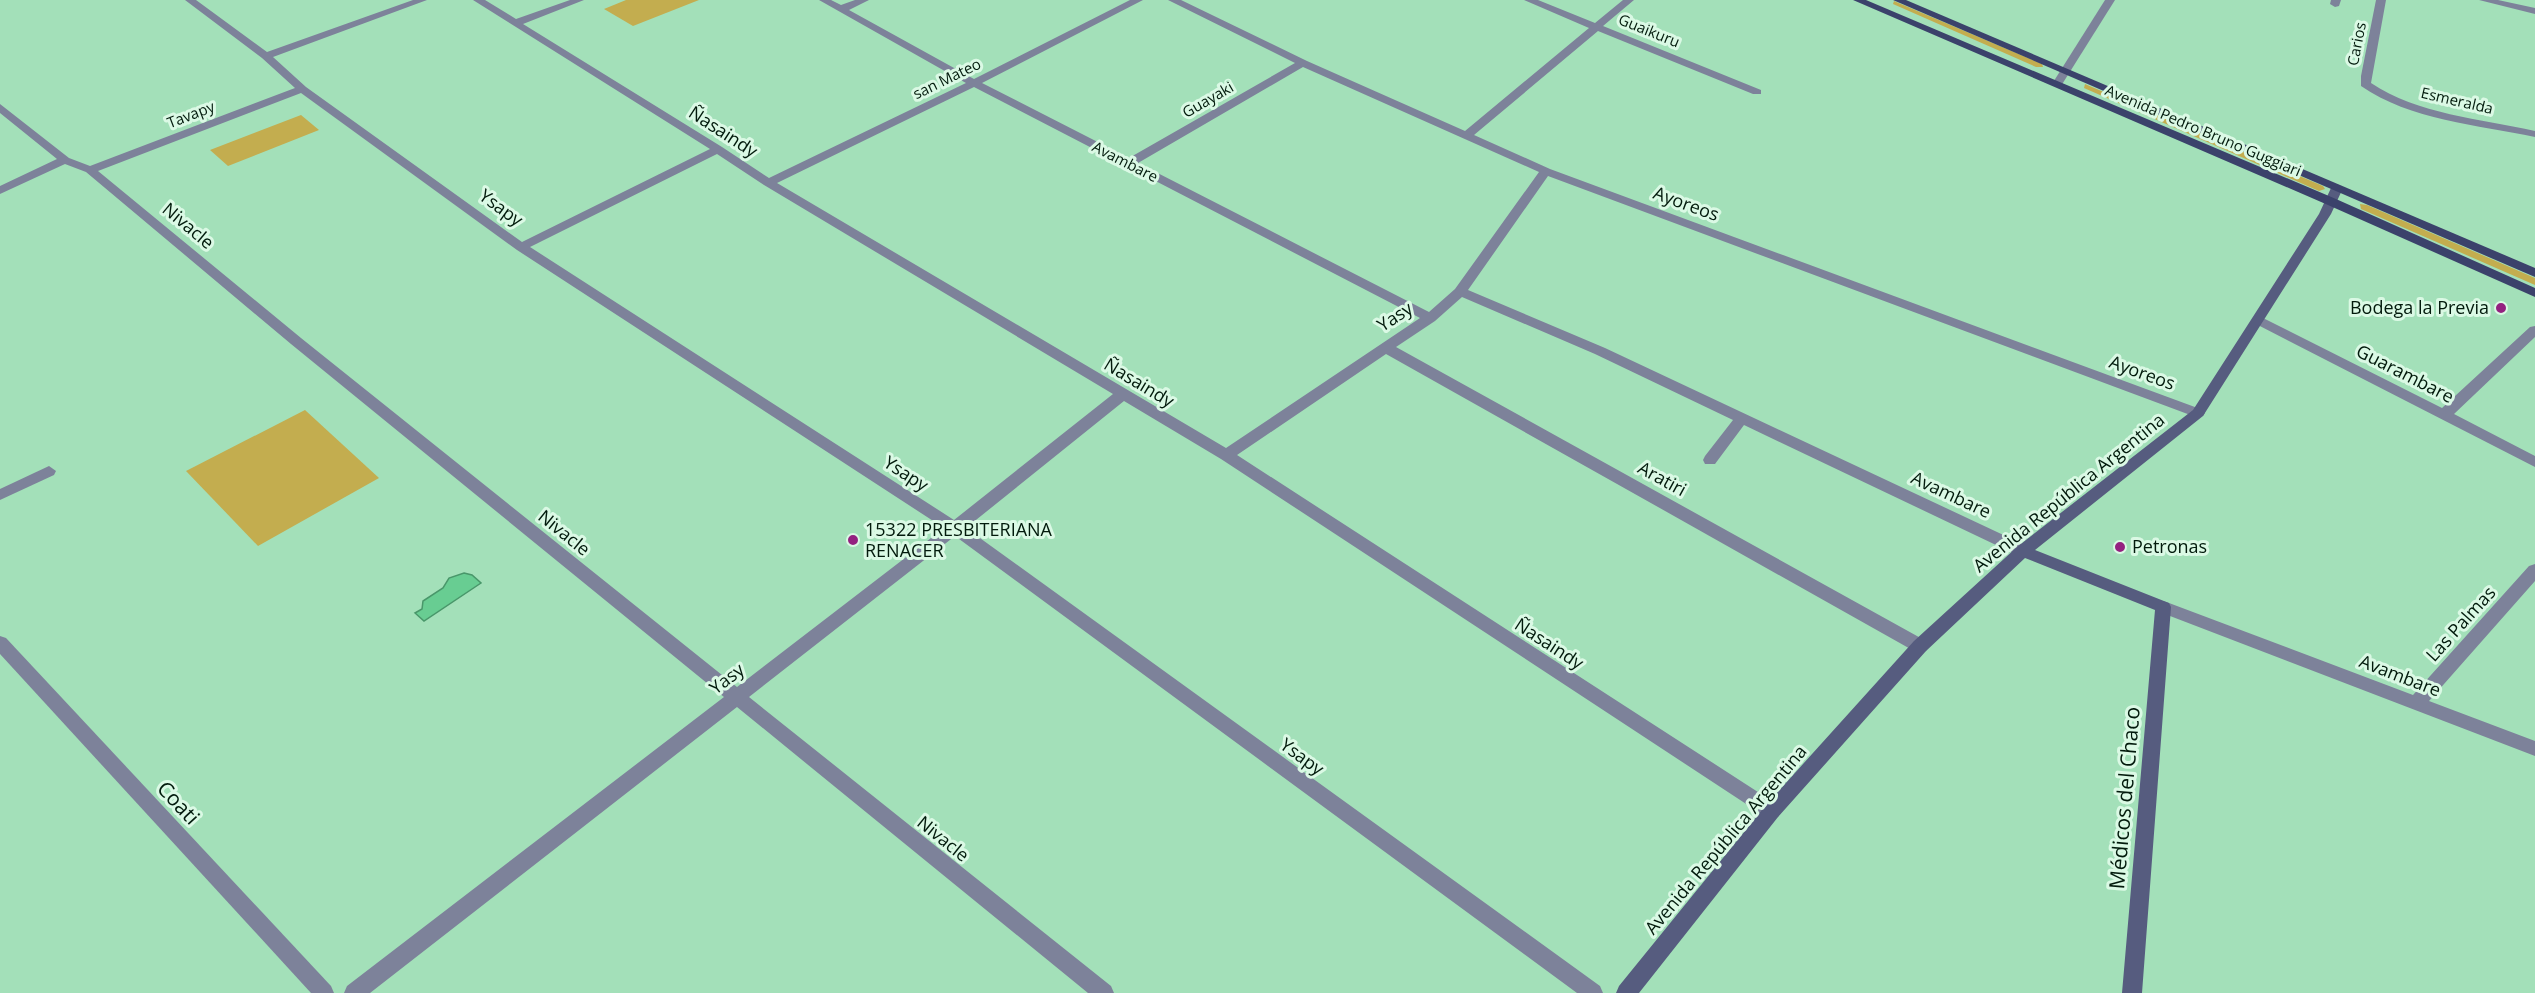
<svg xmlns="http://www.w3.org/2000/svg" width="2535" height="993" viewBox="0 0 2535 993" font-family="'Open Sans',sans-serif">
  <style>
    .green { fill: #c3ad4f }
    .water { fill: #68cd92; stroke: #49976a; stroke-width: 1.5 }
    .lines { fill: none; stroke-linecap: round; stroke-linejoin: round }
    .lane { fill: #7d829a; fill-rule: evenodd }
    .street { fill: #7d829a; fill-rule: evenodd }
    .secondary { fill: #565c7f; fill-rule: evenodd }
    .primary { fill: #3b426b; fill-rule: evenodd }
    .poi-dot { fill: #942180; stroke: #dbf9e5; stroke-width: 2 }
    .labels { text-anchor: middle; stroke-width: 6; stroke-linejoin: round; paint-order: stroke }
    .far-street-label { font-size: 15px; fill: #021a0c; stroke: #dbf9e5 }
    .street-label { font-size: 18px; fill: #021a0c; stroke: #dbf9e5 }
    .poi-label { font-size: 18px; fill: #021a0c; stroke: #dbf9e5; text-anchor: start }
    .near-street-label { font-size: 21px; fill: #021a0c; stroke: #dbf9e5 }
  </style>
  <rect width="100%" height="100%" fill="#a3e0b9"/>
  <g class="green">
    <polygon points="626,0 699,0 633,26 604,9"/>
    <polygon points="1894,1 2042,64 2043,67 2036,67 1893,4"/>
    <polygon points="2085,84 2323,186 2325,189 2319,191 2084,88"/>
    <polygon points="301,115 319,130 228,166 210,150"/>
    <polygon points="2360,204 2367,205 2535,278 2535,285 2361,209"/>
    <polygon points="305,410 379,478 258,546 186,471"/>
  </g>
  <polygon class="water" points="464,573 472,575 481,583 424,621 415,613 422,609 423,601 443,588 449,578"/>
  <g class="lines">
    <polygon class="lane" points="2331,0 2341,0 2339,6 2335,7 2330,4"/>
    <g class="street">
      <path d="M185 0H196L267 52 413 0H427L273 57 306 87 522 242 710 149 473 0H485L516 19 570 0H584L523 24 722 147 769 178 966 83 819 0H831L841 5 855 0H869L849 10 974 79 1130 0H1143L982 83 1129 158 1295 63 1168 0H1181L1307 61 1465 131 1589 28 1524 0H1538L1595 23 1623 0H1634L1603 26 1761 90V94H1753L1598 31 1474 135 1550 169 2203 410 2205 413 2203 416H2193L1548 176 1468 290 1605 348 2029 547 2031 551 2029 555H2017L1744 425 1715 464H1705L1703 460 1705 456 1733 420 1595 354 1462 297 1435 321 1396 347 1926 641 1928 646 1926 651 1920 653 1914 651 1386 354 1237 455 1778 805 1781 811 1778 817 1772 819 1766 817 1221 459 1124 401 966 528 1600 986 1603 993H1577L955 536 749 697 1111 986 1114 993H1088L737 707 370 993H344L347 986 724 697 291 344 86 172 65 164 0 194V186L57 159 0 113V104L69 158 90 166 295 88 262 58ZM1303 67 1539 172 1455 289 1429 312 1138 163ZM974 87 1420 318 1226 448 777 183ZM301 93 517 250 944 528 737 687 301 338 98 171ZM717 154 764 185 1113 394 954 520 530 247Z"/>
      <polygon points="2105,0 2115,0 2061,86 2053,86 2052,84"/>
      <path d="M2376 0H2386L2371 83C2417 114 2481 119 2535 131V137C2478 125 2410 120 2361 86V76Z"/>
      <polygon points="2479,0 2498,0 2535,8 2535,14"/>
      <polygon points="2259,316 2442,408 2530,327 2535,326 2535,337 2454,414 2535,456 2535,467 2254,323 2252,320 2254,317"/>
      <polygon points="49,466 56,471 54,475 0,500 0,489"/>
      <polygon points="2535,564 2535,581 2429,701 2535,741 2535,756 2157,611 2155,607 2157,603 2163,601 2169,603 2413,695 2529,566"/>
      <polygon points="0,636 6,638 331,986 334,993 311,993 0,654"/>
    </g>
    <polygon class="secondary" points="2337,184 2343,188 2331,214 2203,416 2035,550 2169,603 2171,607 2142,993 2122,993 2155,610 2025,558 1926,651 1778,817 1639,993 1616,993 1619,986 1766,805 1914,641 2017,547 2193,410 2319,214 2331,188"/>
    <g class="primary">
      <polygon points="1853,0 1866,0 2336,199 2535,288 2535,297 2328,205"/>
      <polygon points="1893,0 1906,0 2535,268 2535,277"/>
    </g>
  </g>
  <g class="poi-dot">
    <circle cx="2501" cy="308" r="6"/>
    <circle cx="853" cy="540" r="6"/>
    <circle cx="2120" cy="547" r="6"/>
  </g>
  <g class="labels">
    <g class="far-street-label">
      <text transform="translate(1649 31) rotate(22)" y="5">Guaikuru</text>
      <text transform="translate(2357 44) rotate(-79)" y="5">Carios</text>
      <text transform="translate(947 79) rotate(-26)" y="5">san Mateo</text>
      <text transform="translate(1208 100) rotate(-30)" y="5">Guayaki</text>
      <text transform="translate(2457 101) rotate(13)" y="5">Esmeralda</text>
      <text transform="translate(191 115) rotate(-21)" y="5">Tavapy</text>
      <text transform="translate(2203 131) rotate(23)" y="5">Avenida Pedro Bruno Guggiari</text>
      <text transform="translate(1125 162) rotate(27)" y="5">Avambare</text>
    </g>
    <g class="street-label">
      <text transform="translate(723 132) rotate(33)" y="6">Ñasaindy</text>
      <text transform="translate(1686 204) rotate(20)" y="6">Ayoreos</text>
      <text transform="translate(501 208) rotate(36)" y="6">Ysapy</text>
      <text transform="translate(188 226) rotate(40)" y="6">Nivacle</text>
      <text transform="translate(1395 317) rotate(-33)" y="6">Yasy</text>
      <text transform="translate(2142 373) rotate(20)" y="6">Ayoreos</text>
      <text transform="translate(2405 374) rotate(27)" y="6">Guarambare</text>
      <text transform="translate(1139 383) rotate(31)" y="6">Ñasaindy</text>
      <text transform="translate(906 474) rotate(33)" y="6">Ysapy</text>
      <text transform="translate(1662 479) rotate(29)" y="6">Aratiri</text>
      <text transform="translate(2069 493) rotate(-39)" y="6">Avenida República Argentina</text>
      <text transform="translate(1951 495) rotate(25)" y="6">Avambare</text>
      <text transform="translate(564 533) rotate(39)" y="6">Nivacle</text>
      <text transform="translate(2461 624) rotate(-48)" y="6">Las Palmas</text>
      <text transform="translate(1549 644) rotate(33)" y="6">Ñasaindy</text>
      <text transform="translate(2400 676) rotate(21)" y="6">Avambare</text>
      <text transform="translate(727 679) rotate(-38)" y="6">Yasy</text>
      <text transform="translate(1302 757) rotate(36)" y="6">Ysapy</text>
      <text transform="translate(943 839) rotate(39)" y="6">Nivacle</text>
      <text transform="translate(1726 840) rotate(-50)" y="6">Avenida República Argentina</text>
    </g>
    <g class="poi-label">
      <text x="2489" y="314" text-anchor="end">Bodega la Previa</text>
      <text x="865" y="536">15322 PRESBITERIANA<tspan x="865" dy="21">RENACER</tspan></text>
      <text x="2132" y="553">Petronas</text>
    </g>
    <g class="near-street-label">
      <text transform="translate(2125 798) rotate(-85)" y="7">Médicos del Chaco</text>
      <text transform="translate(178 803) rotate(47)" y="7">Coati</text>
    </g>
  </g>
</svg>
